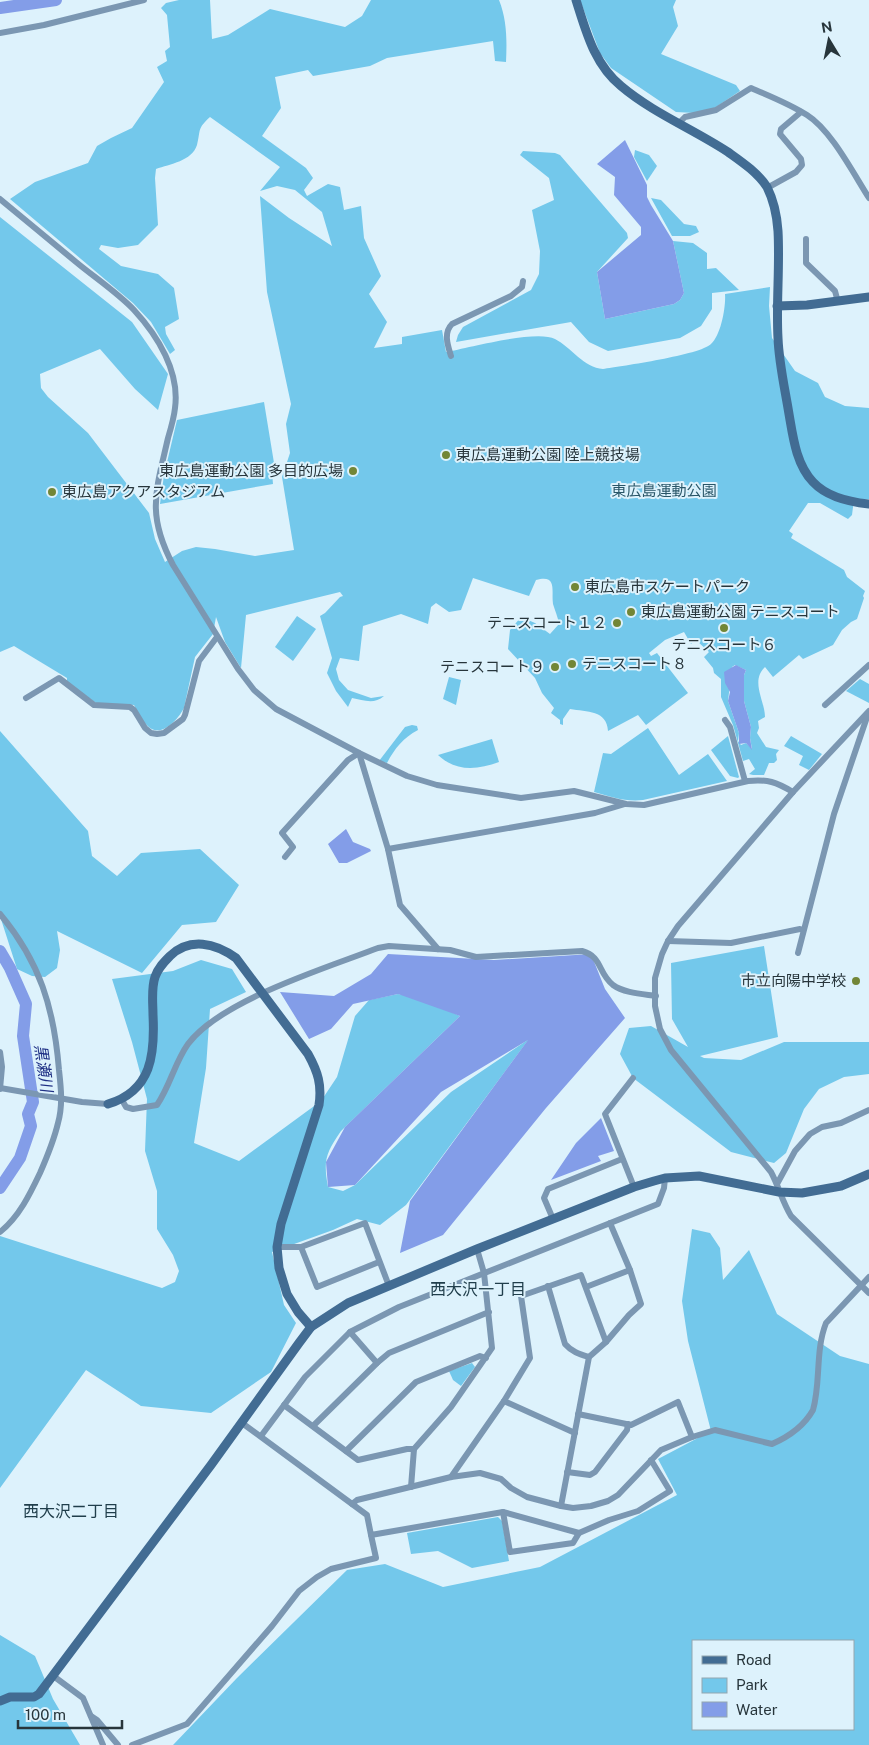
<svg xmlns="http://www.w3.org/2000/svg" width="869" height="1745" viewBox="0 0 869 1745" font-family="'Public Sans','Noto Sans JP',sans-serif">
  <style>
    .green { fill: #73c8eb; fill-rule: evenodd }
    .water { fill: #839de8 }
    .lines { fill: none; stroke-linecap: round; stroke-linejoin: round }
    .river { stroke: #839de8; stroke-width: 12 }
    .street { stroke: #7b97b2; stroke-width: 6 }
    .secondary { stroke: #426c93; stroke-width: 9 }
    .poi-dot { fill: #728637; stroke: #ddf2fc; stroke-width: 2 }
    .labels { text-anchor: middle; stroke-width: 4; stroke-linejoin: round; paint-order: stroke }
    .poi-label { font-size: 15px; fill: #27353b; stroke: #ddf2fc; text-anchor: start }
    .park-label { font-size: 15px; fill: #295668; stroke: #ddf2fc }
    .water-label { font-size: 16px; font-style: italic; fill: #1f3085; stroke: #ddf2fc }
    .neighbourhood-label { font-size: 16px; fill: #203e4b; stroke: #ddf2fc }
  </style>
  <rect width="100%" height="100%" fill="#ddf2fc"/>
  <g class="green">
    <path d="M179 0H210L212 39 228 35 270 9 345 27 362 16 371 0H499C507 20 507 41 506 62L495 61 493 41 387 58 370 66 313 76 308 70 275 77 281 108 262 136 306 168 313 178 304 190 307 196 328 184 340 187 344 210 361 206 364 238 381 276 369 294 387 322 374 348 402 344V337L442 330 446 352C468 348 537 329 555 339 571 347 584 368 603 369 622 366 700 355 711 344 721 335 726 307 725 294L770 287 769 306 772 338 795 371 818 383 825 397 834 401 845 406 869 408V499H854L852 515 848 519 820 503H808L789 531 793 534 791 538 844 570 847 577 865 591 863 596 864 598 857 619 851 622 842 630 833 645 803 659 799 655 773 677 765 667C750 681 765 701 765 717L758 721 759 728 757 733 766 747 779 750 776 754 777 760 774 763H769L764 775H753L749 774 755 769 749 759 743 761 733 725 721 697V679L714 673 713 668 704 657 709 652 696 640 691 644 684 632 665 640 649 653 651 656 657 653 688 693 646 725 638 715 608 731C607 710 587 712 570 709L563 719V725L560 724V720L551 713 554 708 542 693 535 678 508 649 510 630 521 617 535 623 550 634 559 624C558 617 555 611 553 604 551 591 558 574 536 580L529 596 473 578 461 610 449 612 436 603 431 607 428 624 401 614 363 626 359 661 340 658 336 669 339 680 348 690 371 698 384 696C374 705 363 700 352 698L348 707 336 691 327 673 332 658 320 616 325 613 340 597 343 596 340 592 246 615 241 668 225 642 216 617 213 634 195 657 184 708C179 718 163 737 150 728 143 723 138 712 134 705L96 703 67 682V678L14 646 0 652V217L132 322 168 374 158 410 135 389 100 349 40 374 41 388 48 397 88 433 149 513 155 539 165 562 182 551 196 547 215 549 255 556 294 550 282 477 290 453 286 424 291 404 267 292 260 196 289 218 332 246 322 212 295 190 277 186 260 191 280 167 210 117C197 129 201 129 197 145 192 161 170 164 156 169L155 178 158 225 138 245 118 248 101 245 99 249 121 266 158 274 174 288 179 319 165 327 166 334 175 350 170 354 151 322 133 303 10 199 35 182 88 163 97 146 111 138 132 128 164 82 157 67 167 61 165 51 170 47 167 15 161 8 166 3ZM735 665 746 670 744 675V701L751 727 750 738 752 749 746 743 741 745 738 741 739 733 728 701 732 667Z"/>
    <polygon points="580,0 676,0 673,7 678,26 661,54 736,85 740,91 713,109 695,113 676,112 611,68 600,53"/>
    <polygon points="635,150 649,155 657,166 647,181 634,157"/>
    <polygon points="523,151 555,153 560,155 627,233 628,238 597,272 605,319 674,304 680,300 684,293 673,241 693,243 707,253 707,269 716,268 739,290 712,293 712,309 701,326 680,338 608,351 589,342 571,322 456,342 458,335 463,327 531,290 539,274 540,251 532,210 554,200 549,178 520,155"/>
    <polygon points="651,198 661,200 684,224 696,226 699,232 690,236 672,236"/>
    <polygon points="264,402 275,469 272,473 273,484 160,504 164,475 177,420"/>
    <polygon points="297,616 316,629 293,661 275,647"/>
    <polygon points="449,677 461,680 456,705 443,699"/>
    <polygon points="860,679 869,684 869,703 846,691"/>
    <path d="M412 725 417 726 418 730C403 738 395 748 387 763L379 761 405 727Z"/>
    <path d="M648 728 679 775 708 754 727 781 643 800C626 802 611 797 594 792L603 753 611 754Z"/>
    <polygon points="0,731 88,831 92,856 117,876 141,853 200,849 239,885 216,922 182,925 142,973 57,931 60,950 57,968 45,977 32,976 17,969 0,916"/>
    <polygon points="728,736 739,777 738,778 730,776 711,750"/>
    <polygon points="791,736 822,754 809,770 799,765 803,756 784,746"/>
    <path d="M492 739 499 762C477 770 456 772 438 755Z"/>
    <polygon points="764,946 778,1037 700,1056 704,1058 741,1060 784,1042 869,1042 869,1074 844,1077 819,1089 804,1109 786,1153 774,1163 731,1152 633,1078 620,1054 629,1028 651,1026 688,1047 672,1019 671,963"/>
    <path d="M201 960 232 969 246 992 210 1009 206 1068 194 1143 239 1161 321 1101 337 1077 355 1016 369 1000 398 994 423 999 460 1016 341 1131C326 1153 323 1160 328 1187L343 1191 355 1185 451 1092 529 1039 406 1205 380 1225 357 1219 333 1230 272 1252 284 1305 296 1323 271 1372 211 1413 141 1406 86 1370 0 1488V1236L162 1288 175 1282 179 1271 173 1255 157 1229V1191L145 1151 147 1099 132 1042 112 979 173 971Z"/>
    <path d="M692 1229 710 1233 720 1248 723 1280 749 1250 777 1314 840 1356 869 1364V1745H173L237 1678 347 1570 385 1564 443 1587 540 1567 677 1495 658 1459 711 1431 688 1341 682 1301ZM693 1641H853V1729H693Z"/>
    <polygon points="472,1363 475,1367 461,1386 453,1380 449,1371"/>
    <polygon points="498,1517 502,1521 509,1561 472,1568 438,1551 411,1554 407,1533"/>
    <polygon points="0,1635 35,1656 53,1699 80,1745 0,1745"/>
  </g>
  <g class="water">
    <polygon points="625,140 647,185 647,197 651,205 673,241 684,293 680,300 674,304 605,319 597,272 641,235 641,227 614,195 615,177 597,164"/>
    <polygon points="736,665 746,670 744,675 744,701 751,727 750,738 752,750 746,743 739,744 739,733 728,701 730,692 725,683 724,672"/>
    <polygon points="346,829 353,842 370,849 371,851 347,863 339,863 328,844"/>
    <polygon points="388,954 494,960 591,954 605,989 625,1018 546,1108 443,1235 400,1253 410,1201 528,1040 441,1092 355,1185 328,1187 326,1162 345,1127 460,1016 398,994 353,1004 331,1029 309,1039 280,992 334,996 371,974"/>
    <polygon points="601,1118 614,1151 598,1156 601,1161 551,1180 576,1143"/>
  </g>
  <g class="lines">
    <g class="river">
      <polyline points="0,8 56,0"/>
      <polyline points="0,951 10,968 26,1004 23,1036 33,1102 28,1114 31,1126 20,1158 0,1188"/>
    </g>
    <g class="street">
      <polyline points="0,33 44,25 144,0"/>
      <path d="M679 123 685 117 716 110 751 88C770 96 790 104 807 115 831 130 853 173 869 198"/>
      <polyline points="767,188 796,172 802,165 801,159 780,134 781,129 801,112"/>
      <path d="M0 199C25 220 51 241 76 262 94 277 118 293 134 310 158 336 180 372 175 408 174 418 171 428 168 438 156 491 146 514 173 565L238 669 254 690 276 709 359 753 407 776 437 785 521 798 574 791 626 804 644 805 748 781C768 779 776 782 793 792"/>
      <polyline points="806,239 806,263 835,291 838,302"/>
      <path d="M451 356C448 346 443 333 452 324L511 296 522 287 523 281"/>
      <polyline points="26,698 59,678 94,705 130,707 134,710 145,728 151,733 157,734 164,733 183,719 185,715 199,661 217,637"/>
      <polyline points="825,705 869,665"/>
      <path d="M869 711 793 792 678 926 668 941 662 954 655 978V1006L660 1029 671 1050 771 1172C779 1187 782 1201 791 1216L869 1293"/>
      <polyline points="725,720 730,727 745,781"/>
      <polyline points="388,849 595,813 625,804"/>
      <polyline points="285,857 293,847 282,833 348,760 359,753 388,849 400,905 438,949"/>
      <path d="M0 914C40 962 54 1008 59 1070 61 1088 63 1105 58 1123 54 1140 47 1157 40 1173 30 1194 19 1217 0 1232"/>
      <polyline points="668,941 731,943 800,929 803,930"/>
      <polyline points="798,953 834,814 868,714"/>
      <polyline points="0,1052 2,1067 0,1089"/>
      <polyline points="633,1078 605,1114 634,1187"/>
      <polyline points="0,1088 82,1102 108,1104"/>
      <path d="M122 1100 126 1107 133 1109 157 1105C170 1086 175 1062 188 1044 221 1000 326 968 378 948L389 946 450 950 476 957 582 951C603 957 597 972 613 985 624 993 643 994 656 996"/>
      <polyline points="777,1184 795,1151 810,1134 822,1127 841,1123 869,1110"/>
      <polyline points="553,1219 544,1198 548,1189 622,1159"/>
      <polyline points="277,1247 301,1247 365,1223 389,1286"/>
      <polyline points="301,1247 317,1287 379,1262"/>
      <path d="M548 1286 565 1344C572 1352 579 1354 589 1357"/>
      <polyline points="586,1287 630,1270"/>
      <polyline points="350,1332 377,1363"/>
      <polyline points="504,1401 575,1433"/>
      <polyline points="284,1405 358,1460 407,1449 414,1449"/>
      <polyline points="578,1414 631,1425 678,1402 692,1437"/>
      <polyline points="242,1423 367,1515 371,1535 503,1512 579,1533"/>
      <polyline points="313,1426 377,1363 389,1353 489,1312"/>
      <polyline points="261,1436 305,1377 350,1332 399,1307 658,1204 664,1188 665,1178"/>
      <polyline points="346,1451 416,1382 480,1356 486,1358"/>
      <polyline points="567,1472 590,1475 595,1472 627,1430 628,1424"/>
      <polyline points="451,1477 504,1401 530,1358 521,1296 581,1275 606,1342"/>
      <polyline points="411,1487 414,1449 451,1407 492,1348 484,1273 477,1249"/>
      <path d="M352 1504 357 1500 451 1477 480 1473 501 1479 511 1488 527 1497 561 1506 573 1508 591 1506 608 1501 618 1495 661 1450 692 1437 715 1430 772 1444C788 1437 804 1426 813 1410 821 1382 815 1351 826 1323L869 1277"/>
      <polyline points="561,1506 589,1357 606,1342 629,1315 641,1304 630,1270 610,1223"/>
      <polyline points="503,1512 510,1552 573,1543 579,1533 609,1520 638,1511 670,1491 651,1460"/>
      <polyline points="52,1675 83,1698 103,1745"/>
      <polyline points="91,1716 97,1720 118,1745"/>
      <polyline points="132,1745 187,1724 272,1626 299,1591 317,1577 331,1569 376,1558 371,1535"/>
    </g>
    <g class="secondary">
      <path d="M576 0C586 31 594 64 621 86 653 113 693 129 728 152 742 162 757 172 767 187 774 201 777 216 778 231 780 267 776 303 778 338 779 364 785 389 789 414 793 437 796 464 813 482 827 497 849 502 869 504"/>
      <polyline points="777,306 807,305 869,297"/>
      <path d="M108 1104C152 1091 155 1054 153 1015 153 1003 151 989 155 977 158 968 164 962 170 956 190 937 215 943 236 958L308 1054C318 1072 322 1085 319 1105L281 1224 277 1247 279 1268 287 1294 298 1312 311 1327"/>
      <polyline points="0,1701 10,1697 34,1697 39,1694 211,1465 299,1343 311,1327 348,1303 477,1249 634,1187 654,1181 665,1178 699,1176 779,1192 802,1193 841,1186 869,1174"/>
    </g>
  </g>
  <g class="poi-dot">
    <circle cx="446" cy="455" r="5"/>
    <circle cx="353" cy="471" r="5"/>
    <circle cx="52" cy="492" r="5"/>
    <circle cx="575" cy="587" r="5"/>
    <circle cx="631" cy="612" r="5"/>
    <circle cx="617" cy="623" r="5"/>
    <circle cx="724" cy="628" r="5"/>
    <circle cx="572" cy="664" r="5"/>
    <circle cx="555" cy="667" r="5"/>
    <circle cx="856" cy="981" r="5"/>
  </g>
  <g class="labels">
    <g class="poi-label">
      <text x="456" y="460">東広島運動公園 陸上競技場</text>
      <text x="343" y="476" text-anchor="end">東広島運動公園 多目的広場</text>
      <text x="62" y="497">東広島アクアスタジアム</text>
      <text x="585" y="592">東広島市スケートパーク</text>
      <text x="641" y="617">東広島運動公園 テニスコート</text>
      <text x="607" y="628" text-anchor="end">テニスコート１２</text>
      <text x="724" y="650" text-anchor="middle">テニスコート６</text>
      <text x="582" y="669">テニスコート８</text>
      <text x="545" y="672" text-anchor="end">テニスコート９</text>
      <text x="846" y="986" text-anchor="end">市立向陽中学校</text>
    </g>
    <g class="park-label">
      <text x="664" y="496">東広島運動公園</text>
    </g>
    <g class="water-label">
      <text transform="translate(44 1068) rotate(82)" y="6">黒瀬川</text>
    </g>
    <g class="neighbourhood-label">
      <text x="478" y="1295">西大沢一丁目</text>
      <text x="71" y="1517">西大沢二丁目</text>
    </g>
  </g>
  <rect x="692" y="1640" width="162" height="90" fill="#ddf2fc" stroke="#94a6af"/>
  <rect x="702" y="1656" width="25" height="8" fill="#426c93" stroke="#94a6af"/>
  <text x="736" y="1665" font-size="15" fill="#27353b">Road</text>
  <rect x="702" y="1678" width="25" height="15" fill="#73c8eb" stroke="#94a6af"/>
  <text x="736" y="1690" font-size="15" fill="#27353b">Park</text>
  <rect x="702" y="1702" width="25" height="15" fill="#839de8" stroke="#94a6af"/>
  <text x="736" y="1715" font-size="15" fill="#27353b">Water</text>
  <g transform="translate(829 40) rotate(350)" stroke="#ddf2fc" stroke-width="4" paint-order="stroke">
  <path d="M0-4L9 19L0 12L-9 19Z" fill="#27353b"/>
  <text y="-8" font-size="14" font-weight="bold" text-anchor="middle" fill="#27353b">N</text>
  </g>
  <path d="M18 1720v8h104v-8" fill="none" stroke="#27353b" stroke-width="2.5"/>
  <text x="25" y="1720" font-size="15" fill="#27353b" stroke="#ddf2fc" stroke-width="4" paint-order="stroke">100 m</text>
</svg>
